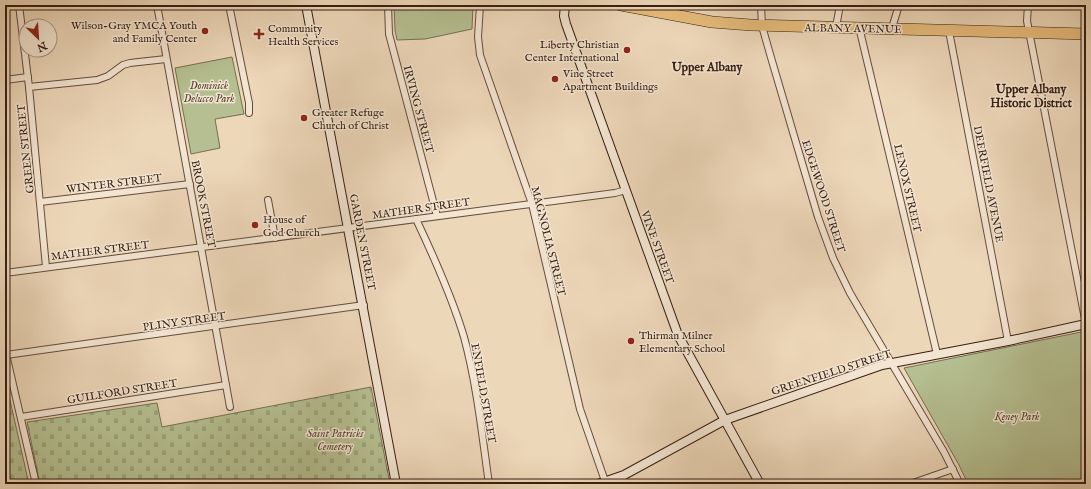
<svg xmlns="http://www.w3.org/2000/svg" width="1091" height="489" viewBox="0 0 1091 489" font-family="'IM FELL English',serif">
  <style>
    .cemetery { fill: url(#cemetery-stones); stroke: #766f52 }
    .park { fill: #b5bf91; stroke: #766f52 }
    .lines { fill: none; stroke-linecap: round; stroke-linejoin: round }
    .street-casing { stroke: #644d3c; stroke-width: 8 }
    .secondary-casing { stroke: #361f13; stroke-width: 10 }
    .highway-casing { stroke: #361f13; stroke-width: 12 }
    .street { stroke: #f3e5d2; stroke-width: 6 }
    .secondary { stroke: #f3e5d2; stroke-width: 8 }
    .highway { stroke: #e6bc7c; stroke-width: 11 }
    .poi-dot { fill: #8f2418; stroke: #f3e5d2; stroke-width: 1.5 }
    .labels { text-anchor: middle; stroke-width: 3; stroke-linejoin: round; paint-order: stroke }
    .poi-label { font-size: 11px; fill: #361f13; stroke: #f3e5d2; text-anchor: start }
    .street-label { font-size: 11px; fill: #361f13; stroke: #f3e5d2 }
    .park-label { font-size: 11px; font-style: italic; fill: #564732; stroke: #f3e5d2 }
    .neighbourhood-label { font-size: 12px; font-weight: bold; fill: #361f13; stroke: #f3e5d2 }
  </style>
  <defs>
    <pattern id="cemetery-stones" width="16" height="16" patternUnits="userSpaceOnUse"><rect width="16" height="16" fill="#b5bf91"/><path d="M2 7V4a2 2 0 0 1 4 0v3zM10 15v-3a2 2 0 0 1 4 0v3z" fill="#9ca47c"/></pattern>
  </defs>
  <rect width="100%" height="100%" fill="#edd7b9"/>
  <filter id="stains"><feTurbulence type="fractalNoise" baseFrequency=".005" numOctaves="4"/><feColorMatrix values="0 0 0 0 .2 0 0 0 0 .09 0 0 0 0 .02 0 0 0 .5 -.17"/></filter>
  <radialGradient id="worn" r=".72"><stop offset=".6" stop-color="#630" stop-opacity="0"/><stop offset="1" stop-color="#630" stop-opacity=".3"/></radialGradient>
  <g class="cemetery">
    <polygon points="5,378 29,484 5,484"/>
    <polygon points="371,387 390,484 40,484 27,422 157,403 162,427"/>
  </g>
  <g class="park">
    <polygon points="394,5 473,5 472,29 425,39 397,40 395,30"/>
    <polygon points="232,57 244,114 215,119 220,148 191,154 175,68"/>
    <polygon points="1086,331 1086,484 968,484 959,465 904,368"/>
  </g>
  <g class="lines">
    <g class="street-casing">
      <g id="street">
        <polyline points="19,5 29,87 46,267"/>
        <polyline points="157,5 230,407"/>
        <polyline points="229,5 249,103 249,113"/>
        <polyline points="388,5 389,34 437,216"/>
        <polyline points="480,5 478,37 480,55 532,204 580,409 606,484"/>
        <polyline points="761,5 762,26 772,61 818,217 833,258 850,293 944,452 960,484"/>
        <polyline points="1028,5 1027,21 1086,324"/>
        <polyline points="836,27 840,5"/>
        <polyline points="859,27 937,354"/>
        <polyline points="892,28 899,5"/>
        <polyline points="949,31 1008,341"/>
        <polyline points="5,80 28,77"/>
        <polyline points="29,87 97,80 108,76 123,65 130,63 166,59"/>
        <polyline points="268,200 275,238"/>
        <polyline points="40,202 190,184"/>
        <path d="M416 219C434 257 452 297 464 337 477 385 482 435 489 484"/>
        <polyline points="5,273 615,193 626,190"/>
        <polyline points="5,350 36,484"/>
        <polyline points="6,355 364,305"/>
        <polyline points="21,417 226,385"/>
        <polyline points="910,484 953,469"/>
      </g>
    </g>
    <g class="secondary-casing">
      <g id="secondary">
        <polyline points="306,5 396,484"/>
        <polyline points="565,5 564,16 566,24 678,335 760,484"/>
        <polyline points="598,484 624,475 725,420 882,365 1008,341 1086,324"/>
      </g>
    </g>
    <g class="highway-casing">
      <polyline id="highway" points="621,5 712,22 751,25 1086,34"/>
    </g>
    <use href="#street" class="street"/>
    <use href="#secondary" class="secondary"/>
    <use href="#highway" class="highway"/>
  </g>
  <g class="poi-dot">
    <circle cx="205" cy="31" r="4"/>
    <path d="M257 28h4v4h4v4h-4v4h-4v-4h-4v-4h4z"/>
    <circle cx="627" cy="50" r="4"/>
    <circle cx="555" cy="79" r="4"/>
    <circle cx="304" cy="118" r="4"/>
    <circle cx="255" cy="225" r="4"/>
    <circle cx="631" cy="341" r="4"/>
  </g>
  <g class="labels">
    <g class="poi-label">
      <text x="197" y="29" text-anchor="end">Wilson-Gray YMCA Youth<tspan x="197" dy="13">and Family Center</tspan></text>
      <text x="268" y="32">Community<tspan x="268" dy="13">Health Services</tspan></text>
      <text x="619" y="48" text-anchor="end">Liberty Christian<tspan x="619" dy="13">Center International</tspan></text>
      <text x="563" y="77">Vine Street<tspan x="563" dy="13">Apartment Buildings</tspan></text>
      <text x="312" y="116">Greater Refuge<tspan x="312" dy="13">Church of Christ</tspan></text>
      <text x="263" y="223">House of<tspan x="263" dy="13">God Church</tspan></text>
      <text x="639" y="339">Thirman Milner<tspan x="639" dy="13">Elementary School</tspan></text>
    </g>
    <g class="street-label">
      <text transform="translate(853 28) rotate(1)" y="4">ALBANY AVENUE</text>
      <text transform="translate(419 109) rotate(75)" y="4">IRVING STREET</text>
      <text transform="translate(25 149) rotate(-96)" y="4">GREEN STREET</text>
      <text transform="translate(114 183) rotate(-7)" y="4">WINTER STREET</text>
      <text transform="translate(989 184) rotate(79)" y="4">DEERFIELD AVENUE</text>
      <text transform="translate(908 188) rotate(77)" y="4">LENOX STREET</text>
      <text transform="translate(824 196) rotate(72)" y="4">EDGEWOOD STREET</text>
      <text transform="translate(204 204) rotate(79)" y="4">BROOK STREET</text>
      <text transform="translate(421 208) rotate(-8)" y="4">MATHER STREET</text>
      <text transform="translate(549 241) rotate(76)" y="4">MAGNOLIA STREET</text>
      <text transform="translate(363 242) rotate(79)" y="4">GARDEN STREET</text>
      <text transform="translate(658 247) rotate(70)" y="4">VINE STREET</text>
      <text transform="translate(100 250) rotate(-7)" y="4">MATHER STREET</text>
      <text transform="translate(184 321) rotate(-8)" y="4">PLINY STREET</text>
      <text transform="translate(831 372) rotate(-18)" y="4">GREENFIELD STREET</text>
      <text transform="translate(122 391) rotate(-9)" y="4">GUILFORD STREET</text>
      <text transform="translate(484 393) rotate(80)" y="4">ENFIELD STREET</text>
    </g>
    <g class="park-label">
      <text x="209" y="89">Dominick<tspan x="209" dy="13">Delucco Park</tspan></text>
      <text x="1017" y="420">Keney Park</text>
      <text x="335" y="437">Saint Patricks<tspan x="335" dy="13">Cemetery</tspan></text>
    </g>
    <g class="neighbourhood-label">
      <text x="707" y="71">Upper Albany</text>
      <text x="1031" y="93">Upper Albany<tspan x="1031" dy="14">Historic District</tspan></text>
    </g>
  </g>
  <rect width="1091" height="489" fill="none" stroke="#edd7b9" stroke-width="20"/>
  <rect x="6" y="6" width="1079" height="477" fill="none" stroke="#361f13" stroke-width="2"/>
  <rect x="10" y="10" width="1071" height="469" fill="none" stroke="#361f13"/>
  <g transform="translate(38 38) rotate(155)"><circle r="19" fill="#f3e5d2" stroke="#a79686"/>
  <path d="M0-3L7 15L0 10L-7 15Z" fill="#8f2418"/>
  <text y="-6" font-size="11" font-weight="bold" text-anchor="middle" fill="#361f13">N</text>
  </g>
  <rect width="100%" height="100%" filter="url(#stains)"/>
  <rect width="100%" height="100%" fill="url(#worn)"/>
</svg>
